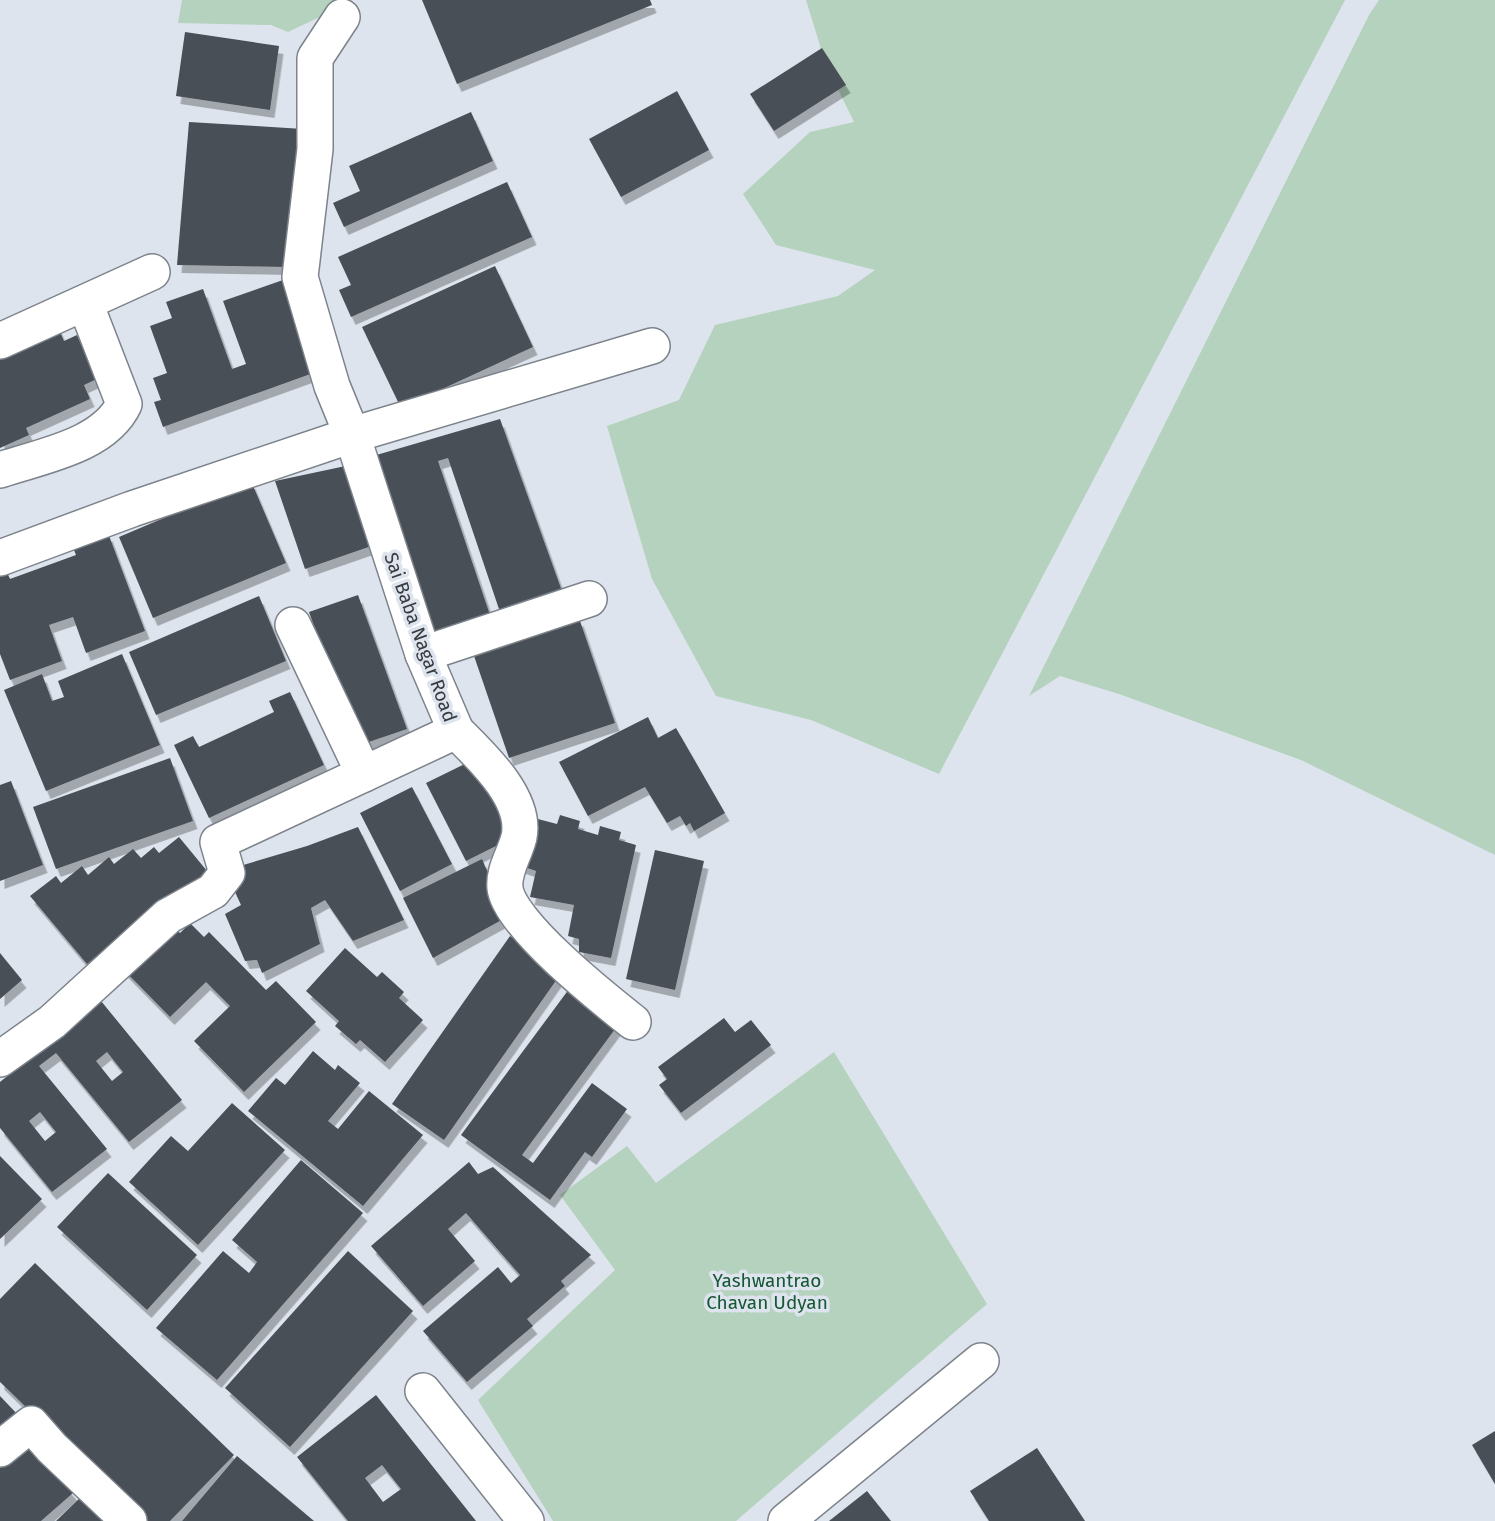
<svg xmlns="http://www.w3.org/2000/svg" width="1495" height="1521" viewBox="0 0 1495 1521" font-family="'Fira Sans',sans-serif">
  <style>
    .green { fill: #b4d2bd }
    .building { fill: #494f56; fill-rule: evenodd; filter: url(#shadow) }
    .lines { fill: none; stroke-linecap: round; stroke-linejoin: round }
    .minor-casing { stroke: #7d838b; stroke-width: 38 }
    .minor { stroke: #fff; stroke-width: 35 }
    .labels { text-anchor: middle; stroke-width: 7; stroke-linejoin: round; paint-order: stroke }
    .street-label { font-size: 19px; fill: #373a3e; stroke: #dde4ed }
    .park-label { font-size: 19px; fill: #165734; stroke: #dde4ed }
  </style>
  <defs>
    <filter id="shadow"><feDropShadow dx="4.5" dy="8" stdDeviation="0" flood-color="#0004"/></filter>
  </defs>
  <rect width="100%" height="100%" fill="#dde4ed"/>
  <g class="green">
    <polygon points="182,0 349,0 345,5 288,32 271,25 178,23"/>
    <polygon points="806,0 1345,0 939,774 811,720 716,696 652,579 607,426 679,400 715,325 838,296 875,270 776,245 743,194 810,132 854,122 826,65"/>
    <polygon points="1379,0 1495,0 1495,855 1301,760 1119,694 1060,676 1029,696 1369,15"/>
    <polygon points="834,1052 987,1304 736,1521 553,1521 478,1400 615,1270 560,1195 627,1146 656,1183"/>
  </g>
  <g class="building">
    <polygon points="422,0 650,0 652,5 457,84"/>
    <polygon points="185,32 279,46 270,110 176,96"/>
    <polygon points="822,48 846,85 774,131 750,94"/>
    <polygon points="677,91 709,150 621,197 589,139"/>
    <polygon points="471,112 493,161 344,227 333,203 360,191 349,166"/>
    <polygon points="189,122 303,129 287,267 177,265"/>
    <polygon points="507,182 532,237 351,317 339,290 351,285 338,257"/>
    <polygon points="495,266 533,347 401,408 362,327"/>
    <polygon points="283,280 316,372 163,427 154,402 161,400 153,378 167,373 150,326 172,318 166,302 203,289 232,369 246,364 223,301"/>
    <polygon points="57,325 64,341 77,335 97,379 84,385 90,399 26,428 29,435 0,448 0,352"/>
    <polygon points="500,419 563,594 501,615 448,458 438,461 491,618 434,637 373,456"/>
    <polygon points="355,464 383,542 305,569 275,481"/>
    <polygon points="251,481 286,563 153,618 119,537"/>
    <polygon points="108,533 145,631 86,653 73,617 49,625 62,661 10,680 0,654 0,572 6,570 10,579 76,555 72,545"/>
    <polygon points="358,595 407,729 357,746 309,612"/>
    <polygon points="259,596 286,661 156,715 129,652"/>
    <polygon points="579,618 615,723 509,758 473,653"/>
    <polygon points="122,654 160,745 46,791 4,690 42,674 52,701 64,697 58,681"/>
    <polygon points="290,692 324,765 209,818 174,745 193,736 199,747 274,712 269,701"/>
    <polygon points="648,717 658,738 676,728 725,813 694,831 690,823 686,826 680,816 667,823 645,787 588,816 559,762"/>
    <polygon points="170,758 193,821 56,869 33,807"/>
    <polygon points="477,758 516,836 466,861 426,783"/>
    <polygon points="11,781 43,865 0,881 0,785"/>
    <polygon points="412,787 452,864 400,891 360,813"/>
    <polygon points="560,815 580,821 578,829 598,835 600,826 621,832 619,840 636,845 611,958 579,952 579,939 568,936 574,905 530,897 536,871 519,865 534,818 557,824"/>
    <polygon points="358,827 404,920 353,941 325,900 311,908 320,944 262,973 257,960 245,961 225,914 241,905 230,881 240,866 307,846"/>
    <polygon points="179,837 212,877 168,898 87,964 30,896 56,876 61,883 82,866 88,875 109,857 114,864 133,849 141,858 154,847 159,853"/>
    <polygon points="655,850 704,861 675,990 626,979"/>
    <polygon points="482,859 507,917 433,958 403,898"/>
    <polygon points="168,921 180,933 190,923 204,937 209,932 266,990 276,981 316,1022 244,1092 194,1041 230,1006 206,982 170,1017 121,967"/>
    <polygon points="510,936 562,972 444,1140 392,1104"/>
    <polygon points="345,948 377,977 382,972 404,992 399,998 423,1020 385,1062 360,1040 356,1044 335,1026 339,1021 306,991"/>
    <polygon points="0,953 22,980 0,999"/>
    <polygon points="572,985 621,1021 522,1155 533,1163 592,1083 627,1109 592,1157 585,1152 550,1200 461,1135"/>
    <path d="M101 1001 182 1100 129 1142 56 1053 39 1066 107 1149 52 1192 0 1128V1082ZM107 1052 123 1072 112 1081 96 1061ZM40 1112 56 1132 45 1141 29 1121Z"/>
    <polygon points="724,1018 735,1032 751,1020 771,1045 681,1113 659,1085 667,1079 658,1067"/>
    <polygon points="313,1051 335,1070 338,1065 360,1083 328,1121 338,1129 369,1091 423,1135 363,1206 248,1111 276,1078 285,1085"/>
    <polygon points="232,1103 285,1150 198,1245 129,1182 171,1136 188,1151"/>
    <polygon points="0,1156 42,1199 0,1239"/>
    <polygon points="301,1160 363,1213 217,1380 156,1328 223,1251 249,1273 257,1262 232,1240"/>
    <polygon points="469,1162 478,1174 493,1167 591,1255 561,1281 565,1286 527,1319 533,1326 467,1382 423,1331 498,1267 511,1283 520,1275 466,1213 448,1229 475,1261 423,1306 371,1246"/>
    <polygon points="108,1173 197,1255 147,1310 57,1227"/>
    <polygon points="348,1251 413,1311 290,1447 225,1388"/>
    <polygon points="35,1263 234,1455 170,1521 144,1521 0,1382 0,1299"/>
    <path d="M376 1395 476 1521H348L297 1457ZM382 1465 401 1489 383 1502 365 1478Z"/>
    <polygon points="0,1396 19,1416 0,1433"/>
    <polygon points="1495,1431 1495,1484 1472,1445"/>
    <polygon points="27,1443 73,1493 41,1521 0,1521 0,1467"/>
    <polygon points="1037,1448 1085,1521 989,1521 970,1491"/>
    <polygon points="237,1456 314,1521 182,1521"/>
    <polygon points="867,1491 891,1521 829,1521"/>
    <polygon points="83,1495 108,1521 56,1521"/>
  </g>
  <g class="lines">
    <g class="minor-casing">
      <g id="minor">
        <polyline points="0,341 152,272"/>
        <path d="M0 470C41 456 104 446 124 404L85 303"/>
        <polyline points="0,558 132,509 352,435 652,346"/>
        <polyline points="293,625 364,774"/>
        <polyline points="423,654 589,599"/>
        <path d="M456 731C481 756 527 798 519 837 515 854 503 870 505 888 509 924 604 999 633 1022"/>
        <polyline points="0,1059 52,1022 168,916 213,891 227,873 218,842 456,731 423,654 352,435 332,386 300,277 315,149 315,58 342,17"/>
        <polyline points="423,1391 526,1521"/>
        <polyline points="0,1449 31,1424 52,1448 129,1521"/>
        <polyline points="786,1521 981,1361"/>
      </g>
    </g>
    <use href="#minor" class="minor"/>
  </g>
  <g class="labels">
    <g class="street-label">
      <text transform="translate(421 637) rotate(70)" y="7">Sai Baba Nagar Road</text>
    </g>
    <g class="park-label">
      <text x="767" y="1287">Yashwantrao<tspan x="767" dy="22">Chavan Udyan</tspan></text>
    </g>
  </g>
</svg>
